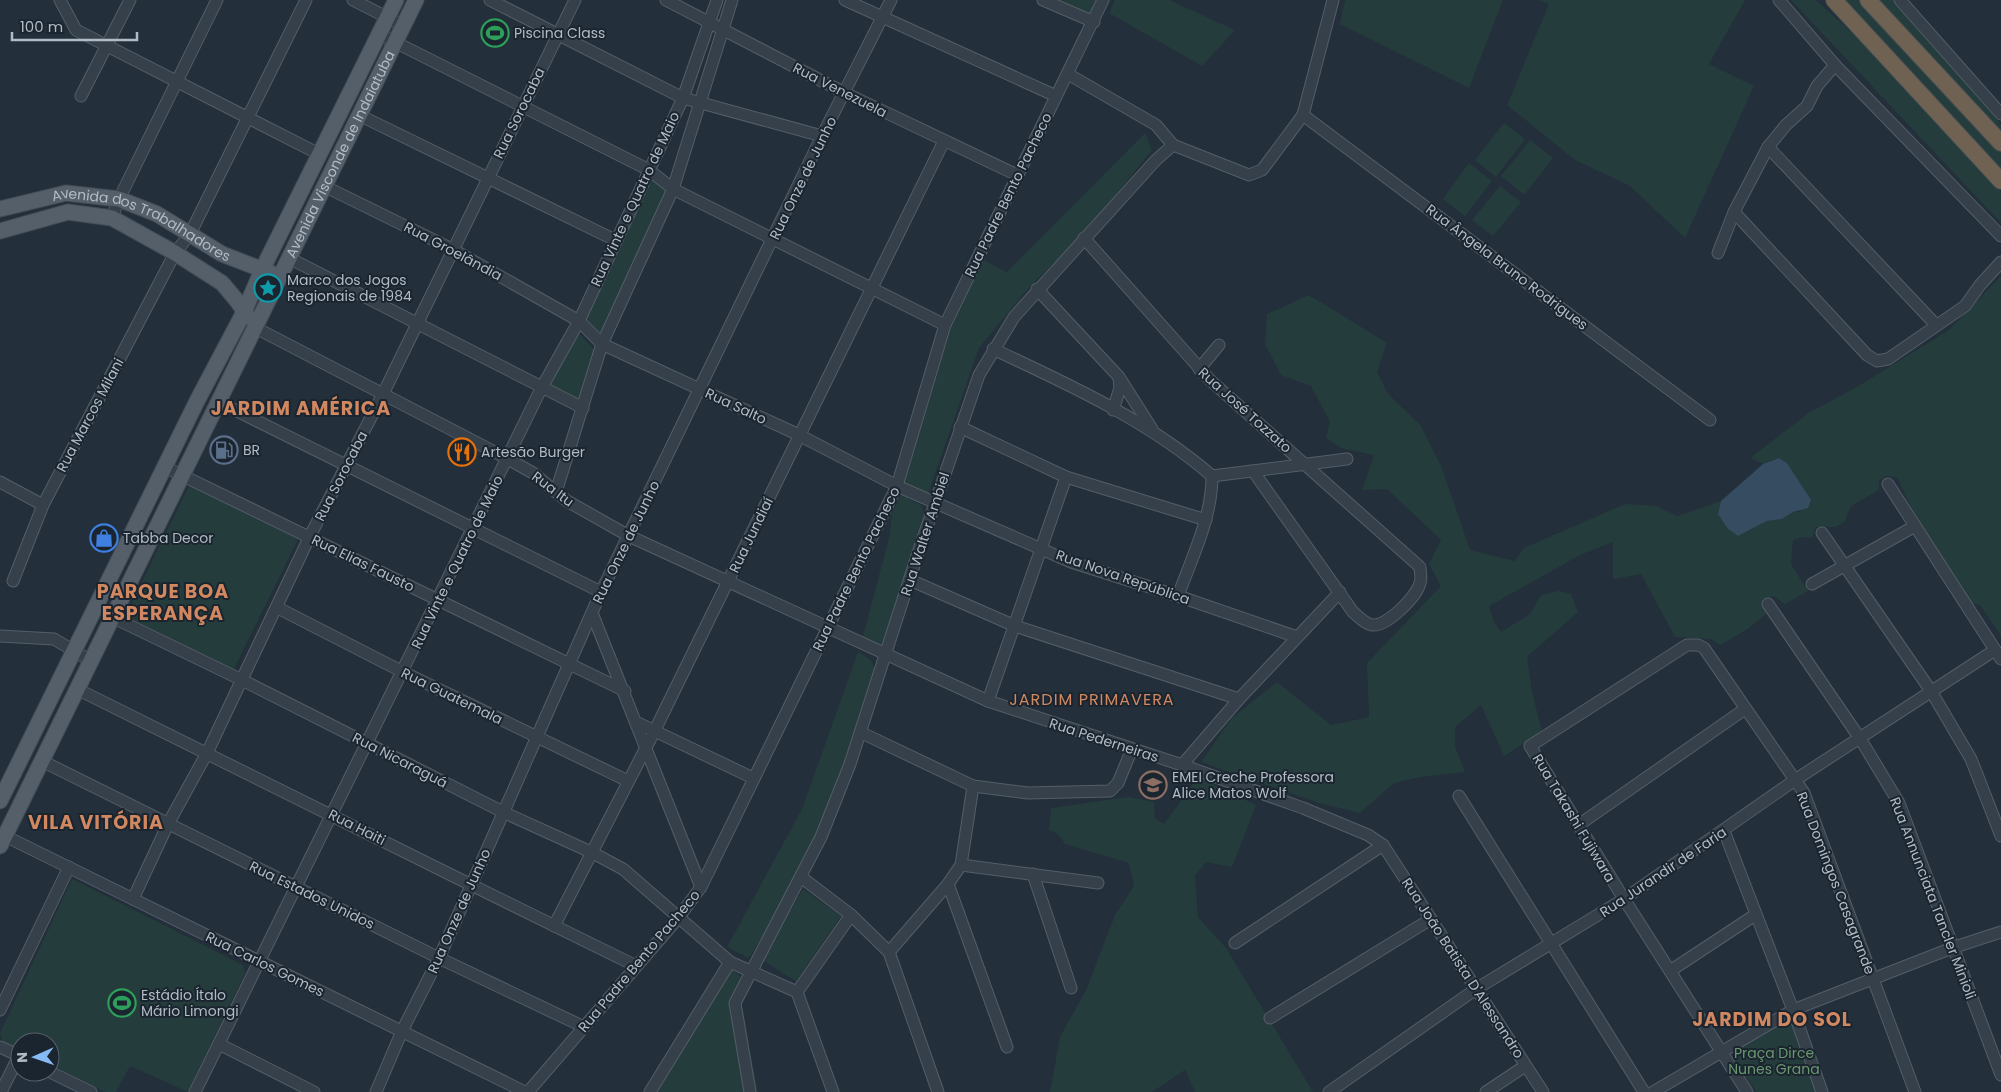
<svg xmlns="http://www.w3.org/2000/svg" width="2001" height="1092" viewBox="0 0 2001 1092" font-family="Poppins,sans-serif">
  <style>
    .green { fill: #253c3c }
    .water { fill: #364c61 }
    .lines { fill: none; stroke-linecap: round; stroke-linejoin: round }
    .minor-casing { stroke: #545e68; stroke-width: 13 }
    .major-casing { stroke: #424c56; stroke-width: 17 }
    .highway-casing { stroke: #414b55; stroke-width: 18 }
    .minor { stroke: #36404a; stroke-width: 11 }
    .major { stroke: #545f6a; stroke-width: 15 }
    .highway { stroke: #706253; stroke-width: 16 }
    .labels { text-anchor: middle; stroke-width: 4; stroke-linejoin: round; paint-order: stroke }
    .poi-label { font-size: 14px; fill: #b1bbc6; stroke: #1b252f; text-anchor: start }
    .street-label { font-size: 14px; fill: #b1bbc6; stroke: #1b252f }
    .park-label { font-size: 14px; fill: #69976f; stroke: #1b252f }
    .quarter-label { font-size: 16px; letter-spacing: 1px; fill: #d18861; stroke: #1b252f }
    .district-label { font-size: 19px; font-weight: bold; letter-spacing: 1px; fill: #d18861; stroke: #1b252f }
  </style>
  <rect width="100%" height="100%" fill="#232f3a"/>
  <g class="green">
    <polygon points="1053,0 1098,0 1091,17"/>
    <polygon points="1115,0 1169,0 1235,30 1202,66 1109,13"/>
    <polygon points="1345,0 1503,0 1469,88 1340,24"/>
    <polygon points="1539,0 1745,0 1709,64 1754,86 1685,238 1630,186 1575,160 1507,105 1549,4"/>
    <polygon points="1791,0 1816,0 1893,70 2001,192 2001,223"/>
    <polygon points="1841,0 1861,0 2001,151 2001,174"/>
    <polygon points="1877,0 1896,0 2001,124 2001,138"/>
    <polygon points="1504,123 1525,139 1496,177 1475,160"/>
    <polygon points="1145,133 1152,150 1095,221 1026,291 979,348 928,494 904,485 951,328 982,259 1007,272"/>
    <polygon points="1530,140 1553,158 1524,195 1501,176"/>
    <polygon points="1469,163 1492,181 1465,216 1443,199"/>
    <polygon points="649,170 673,189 602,344 579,321"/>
    <polygon points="1500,186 1521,202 1493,236 1472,220"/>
    <polygon points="2001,276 2001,636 1980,605 1969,603 1908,502 1897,477 1886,476 1879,481 1879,490 1851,506 1844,522 1836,527 1816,527 1812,538 1803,537 1793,540 1791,564 1808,591 1785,604 1773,596 1762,600 1767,613 1748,629 1720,645 1711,639 1675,637 1641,574 1613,579 1613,542 1580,555 1489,606 1495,624 1501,632 1530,614 1541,595 1558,591 1571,594 1578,612 1527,657 1532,691 1542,732 1504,756 1481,705 1455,727 1455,746 1465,772 1421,777 1394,783 1360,813 1319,803 1201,762 1232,718 1277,682 1331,725 1369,717 1367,663 1441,586 1429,564 1441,540 1387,489 1362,490 1374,455 1343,449 1326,438 1330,422 1311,386 1281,375 1265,344 1267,314 1309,295 1387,343 1377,372 1388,394 1421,426 1442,468 1470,550 1515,561 1524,548 1625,504 1657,506 1677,516 1721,501 1718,514 1745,533 1767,521 1782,519 1793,512 1800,512 1778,458 1763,464 1750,458 1810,412 1857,387 1949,330"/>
    <polygon points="574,328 598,354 583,408 542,387"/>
    <polygon points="191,482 300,535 234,669 125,616"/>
    <polygon points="901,495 921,505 925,515 885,642 878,646 862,640 890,534 892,514"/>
    <polygon points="858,652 871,660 876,671 872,691 821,828 785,900 749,958 727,947 802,809"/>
    <polygon points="1198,777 1256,805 1232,867 1206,862 1195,876 1198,917 1226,948 1313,1092 1195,1092 1185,1070 1152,1092 1050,1092 1060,1037 1086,990 1115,915 1134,886 1129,863 1065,844 1058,834 1049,830 1051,808 1129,797 1154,802 1155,819 1164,824"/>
    <polygon points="72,879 243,965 245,973 188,1092 130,1066 116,1092 105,1092 50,1064 50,1042 20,1042 20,1050 2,1041 0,1033"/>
    <polygon points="803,889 841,916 796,981 762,960"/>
    <polygon points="731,969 748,982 740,1000 758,1092 658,1092"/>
    <polygon points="1787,1018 1792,1021 1819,1092 1756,1092 1735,1059 1735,1050"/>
  </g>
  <g class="water">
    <polygon points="491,22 506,29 499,46 483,38"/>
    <polygon points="1779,458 1787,463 1811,500 1808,508 1793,512 1782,519 1767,521 1738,536 1728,529 1718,514 1721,501 1763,464"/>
  </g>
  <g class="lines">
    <g class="minor-casing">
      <g id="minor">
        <polyline points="60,0 76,30 319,154"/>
        <polyline points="353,0 404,26"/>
        <polyline points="490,0 683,98 822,136"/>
        <polyline points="666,0 845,93 1017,175"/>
        <polyline points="845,0 1056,96"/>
        <polyline points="1043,0 1094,22"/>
        <polyline points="1779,0 1835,65 2001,236"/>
        <polyline points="1900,0 2001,114"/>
        <polyline points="379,34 649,170 673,189 945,325"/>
        <polyline points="1068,74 1156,125 1173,145 1249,175 1262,170 1303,115 1333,0"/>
        <polyline points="81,96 130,0"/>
        <polyline points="359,115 615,240"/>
        <polyline points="1303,115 1710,420"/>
        <polyline points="1768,147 1936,325"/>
        <polyline points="324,186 452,249 579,321 602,344 799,435 897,486 1071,562 1178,596 1297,637"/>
        <polyline points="1734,212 1867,355 1877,361 1888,359 1965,306 1980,285 2001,262"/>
        <polyline points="112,218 119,199 217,0"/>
        <path d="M1084 238 1210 380 1420 567C1420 572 1422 578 1420 583 1417 596 1387 627 1372 625 1365 624 1359 617 1353 612L1253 471"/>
        <polyline points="1718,253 1734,212 1768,147 1786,125 1807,106 1817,86 1835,65"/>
        <polyline points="289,258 583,408"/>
        <polyline points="1037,289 1119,377 1152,429"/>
        <polyline points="256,328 508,459 533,473 567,501 629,536 988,701 1182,765 1303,808 1368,835 1383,845 1543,1092"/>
        <path d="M993 349C1068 384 1149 421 1212 476"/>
        <polyline points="1199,369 1219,345"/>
        <polyline points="219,402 601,592"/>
        <polyline points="1113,410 1120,388 1119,378"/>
        <polyline points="960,427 1066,477 1206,520"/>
        <polyline points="165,467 625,691"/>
        <polyline points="1212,476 1347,459"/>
        <polyline points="0,482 43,505"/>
        <polyline points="1888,484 2001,659"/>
        <polyline points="556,492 602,344 673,189 732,0"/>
        <polyline points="1822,533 1931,691 1971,759 2001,836"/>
        <polyline points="910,580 1015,626 1239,699"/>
        <polyline points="13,581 43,505 175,253 190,234 306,0"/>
        <polyline points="1812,584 1915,526"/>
        <path d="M1178 596C1192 557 1212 518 1212 476"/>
        <polyline points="1768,604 1861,740 1899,803 2001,1075"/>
        <polyline points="278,608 403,672 628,781"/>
        <polyline points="592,613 701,887"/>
        <polyline points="112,617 242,680 503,812 593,853 623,869 730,962 797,992 833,1092"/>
        <polyline points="0,636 54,639 91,661"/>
        <path d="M77 689C264 781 449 875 636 966"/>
        <polyline points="988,701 1066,477"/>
        <polyline points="636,722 753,778"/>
        <polyline points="862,733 973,786 1028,793 1110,791 1118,783 1132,749"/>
        <polyline points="42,761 439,958 584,1027"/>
        <polyline points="1182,765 1239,699 1340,592"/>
        <polyline points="1459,796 1644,1092"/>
        <polyline points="1580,824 1745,709"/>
        <polyline points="1724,831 1793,1010 1822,1092"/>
        <polyline points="5,836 525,1092"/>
        <polyline points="961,865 1098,883"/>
        <polyline points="1033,874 1071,988"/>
        <polyline points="801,877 851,915 889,952 938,1092"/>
        <polyline points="948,884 1007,1047"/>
        <polyline points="133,899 168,824 207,753 310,536 383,394 575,0"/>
        <polyline points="554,926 654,732 944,141"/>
        <polyline points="1235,943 1383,845"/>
        <polyline points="889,952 948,884 961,865 973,786"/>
        <polyline points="1670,971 1755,915"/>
        <polyline points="797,992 851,915"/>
        <polyline points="0,1010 69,867"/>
        <polyline points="1270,1018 1431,919"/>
        <polyline points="219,1044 314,1092"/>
        <polyline points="0,1047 20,1056"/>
        <polyline points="50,1072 91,1092"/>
        <polyline points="1,1092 19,1056"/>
        <polyline points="195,1092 542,387 579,321 683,98 717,0"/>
        <polyline points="376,1092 402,1031 439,958 601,592 822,136 891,0"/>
        <polyline points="528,1092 679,917 701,887 897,486 945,325 1103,0"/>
        <polyline points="650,1092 730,962"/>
        <polyline points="750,1092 735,1003 821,837 850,764 918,553 979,375 1014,317 1156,160 1173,145"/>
        <polyline points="1329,1092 1476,989 1624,899 1795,780 1995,650"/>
        <polyline points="1486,1092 1525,1066"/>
        <polyline points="1653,1092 1793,1010 1952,948 2001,932"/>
        <polyline points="1747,1092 1624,899 1530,746 1687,645 1698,645 1704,648 1804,793 1915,1092"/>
      </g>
    </g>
    <g class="major-casing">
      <g id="major">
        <path id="s1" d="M0 209 66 193 119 199 157 214 222 254 271 273"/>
        <polyline points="0,231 68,212 112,218 175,253 222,283 238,302 248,317"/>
        <polyline points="0,801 197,401 244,312 262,270 396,0"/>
        <path id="s2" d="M0 846 416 0"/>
      </g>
    </g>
    <g class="highway-casing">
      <g id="highway">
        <polyline points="1834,0 2001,181"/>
        <polyline points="1868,0 2001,143"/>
      </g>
    </g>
    <use href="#minor" class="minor"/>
    <use href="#major" class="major"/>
    <use href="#highway" class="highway"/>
  </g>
  <defs>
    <g id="stadium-ring" transform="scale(1.4375)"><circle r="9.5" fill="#1b252f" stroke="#2e9e5b" stroke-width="1.5"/><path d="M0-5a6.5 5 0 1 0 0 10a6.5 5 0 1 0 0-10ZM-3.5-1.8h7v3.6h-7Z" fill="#2e9e5b"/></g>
    <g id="sight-ring" transform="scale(1.4375)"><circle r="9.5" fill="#1b252f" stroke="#0f9aa8" stroke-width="1.5"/><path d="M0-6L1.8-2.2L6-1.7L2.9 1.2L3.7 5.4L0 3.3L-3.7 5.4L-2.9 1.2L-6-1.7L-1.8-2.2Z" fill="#0f9aa8"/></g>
    <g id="fuel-ring" transform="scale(1.4375)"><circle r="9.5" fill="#1b252f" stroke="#5c6f8a" stroke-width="1.5"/><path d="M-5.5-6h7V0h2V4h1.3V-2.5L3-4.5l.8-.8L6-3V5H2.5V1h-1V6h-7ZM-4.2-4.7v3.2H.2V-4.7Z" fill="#5c6f8a"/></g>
    <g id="restaurant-ring" transform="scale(1.4375)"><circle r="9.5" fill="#1b252f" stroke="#e8710a" stroke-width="1.5"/><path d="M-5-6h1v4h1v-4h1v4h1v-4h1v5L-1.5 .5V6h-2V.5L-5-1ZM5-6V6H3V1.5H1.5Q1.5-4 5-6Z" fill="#e8710a"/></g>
    <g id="shop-ring" transform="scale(1.4375)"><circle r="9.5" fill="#1b252f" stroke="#3f7fe0" stroke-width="1.5"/><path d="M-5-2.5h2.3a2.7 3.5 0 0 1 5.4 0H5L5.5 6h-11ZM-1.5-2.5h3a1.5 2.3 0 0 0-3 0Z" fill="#3f7fe0"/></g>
    <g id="school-ring" transform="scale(1.4375)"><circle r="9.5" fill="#1b252f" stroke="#8d6e63" stroke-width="1.5"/><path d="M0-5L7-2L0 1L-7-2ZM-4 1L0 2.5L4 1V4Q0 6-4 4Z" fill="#8d6e63"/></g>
  </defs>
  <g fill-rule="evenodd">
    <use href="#stadium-ring" x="495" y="33"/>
    <use href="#sight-ring" x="268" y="288"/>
    <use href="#fuel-ring" x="224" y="450"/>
    <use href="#restaurant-ring" x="462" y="452"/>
    <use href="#shop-ring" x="104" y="538"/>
    <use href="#school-ring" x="1153" y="785"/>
    <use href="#stadium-ring" x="122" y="1003"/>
  </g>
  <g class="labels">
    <g class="poi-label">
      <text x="514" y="38">Piscina Class</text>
      <text x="287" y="285">Marco dos Jogos<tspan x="287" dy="16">Regionais de 1984</tspan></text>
      <text x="243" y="455">BR</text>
      <text x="481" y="457">Artesão Burger</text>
      <text x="123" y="543">Tabba Decor</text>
      <text x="1172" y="782">EMEI Creche Professora<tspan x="1172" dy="16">Alice Matos Wolf</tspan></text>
      <text x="141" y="1000">Estádio Ítalo<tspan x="141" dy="16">Mário Limongi</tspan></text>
    </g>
    <g class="street-label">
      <text transform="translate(840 90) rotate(27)" y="5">Rua Venezuela</text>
      <text transform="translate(519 113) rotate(-64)" y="5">Rua Sorocaba</text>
      <text dy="5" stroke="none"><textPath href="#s2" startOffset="771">Avenida Visconde de Indaiatuba</textPath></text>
      <text transform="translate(803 178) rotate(-64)" y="5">Rua Onze de Junho</text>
      <text transform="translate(1008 195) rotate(-64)" y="5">Rua Padre Bento Pacheco</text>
      <text transform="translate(635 199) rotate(-65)" y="5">Rua Vinte e Quatro de Maio</text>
      <text dy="5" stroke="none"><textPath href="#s1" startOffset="150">Avenida dos Trabalhadores</textPath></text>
      <text transform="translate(453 251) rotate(28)" y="5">Rua Groelândia</text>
      <text transform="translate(1507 267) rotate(37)" y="5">Rua Ângela Bruno Rodrigues</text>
      <text transform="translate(736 406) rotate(25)" y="5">Rua Salto</text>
      <text transform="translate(1245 410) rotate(42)" y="5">Rua José Tozzato</text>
      <text transform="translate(90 415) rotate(-62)" y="5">Rua Marcos Milani</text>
      <text transform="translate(341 476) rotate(-63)" y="5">Rua Sorocaba</text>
      <text transform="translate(553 489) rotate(37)" y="5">Rua Itu</text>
      <text transform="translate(925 534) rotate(-72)" y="5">Rua Walter Ambiel</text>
      <text transform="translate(751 535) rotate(-64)" y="5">Rua Jundiaí</text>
      <text transform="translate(626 542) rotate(-64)" y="5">Rua Onze de Junho</text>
      <text transform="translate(457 562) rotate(-64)" y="5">Rua Vinte e Quatro de Maio</text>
      <text transform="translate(363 563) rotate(26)" y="5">Rua Elias Fausto</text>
      <text transform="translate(856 569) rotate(-64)" y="5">Rua Padre Bento Pacheco</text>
      <text transform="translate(1123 577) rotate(19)" y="5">Rua Nova República</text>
      <text transform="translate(452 696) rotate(26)" y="5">Rua Guatemala</text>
      <text transform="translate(1104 740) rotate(18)" y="5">Rua Pederneiras</text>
      <text transform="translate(400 760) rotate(27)" y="5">Rua Nicaraguá</text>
      <text transform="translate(1574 818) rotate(59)" y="5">Rua Takashi Fujiwara</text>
      <text transform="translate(357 827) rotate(27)" y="5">Rua Haiti</text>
      <text transform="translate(1663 872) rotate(-34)" y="5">Rua Jurandir de Faria</text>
      <text transform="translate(1836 883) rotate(69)" y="5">Rua Domingos Casagrande</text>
      <text transform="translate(312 895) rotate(26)" y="5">Rua Estados Unidos</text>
      <text transform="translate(1933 898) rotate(69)" y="5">Rua Annunciata Tancler Minioli</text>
      <text transform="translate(459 911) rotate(-66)" y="5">Rua Onze de Junho</text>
      <text transform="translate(639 961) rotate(-50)" y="5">Rua Padre Bento Pacheco</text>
      <text transform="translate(265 964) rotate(26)" y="5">Rua Carlos Gomes</text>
      <text transform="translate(1463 968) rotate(57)" y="5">Rua João Batista D'Alessandro</text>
    </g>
    <g class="park-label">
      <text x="1774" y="1058">Praça Dirce<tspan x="1774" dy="16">Nunes Grana</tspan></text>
    </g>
    <g class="quarter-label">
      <text x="1092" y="705">JARDIM PRIMAVERA</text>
    </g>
    <g class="district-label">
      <text x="301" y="415">JARDIM AMÉRICA</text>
      <text x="163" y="598">PARQUE BOA<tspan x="163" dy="22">ESPERANÇA</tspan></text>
      <text x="96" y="829">VILA VITÓRIA</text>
      <text x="1772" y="1026">JARDIM DO SOL</text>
    </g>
  </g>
  <g transform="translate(35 1057) rotate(268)"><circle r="24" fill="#1b252f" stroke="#57616b"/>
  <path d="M0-4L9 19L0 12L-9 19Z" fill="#87bbf5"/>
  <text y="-8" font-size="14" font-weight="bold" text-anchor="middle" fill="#b1bbc6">N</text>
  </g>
  <path d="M12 32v8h125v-8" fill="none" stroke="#b1bbc6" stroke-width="2.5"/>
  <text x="20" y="32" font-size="15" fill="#b1bbc6" stroke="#1b252f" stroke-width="4" paint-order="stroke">100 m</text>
</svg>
